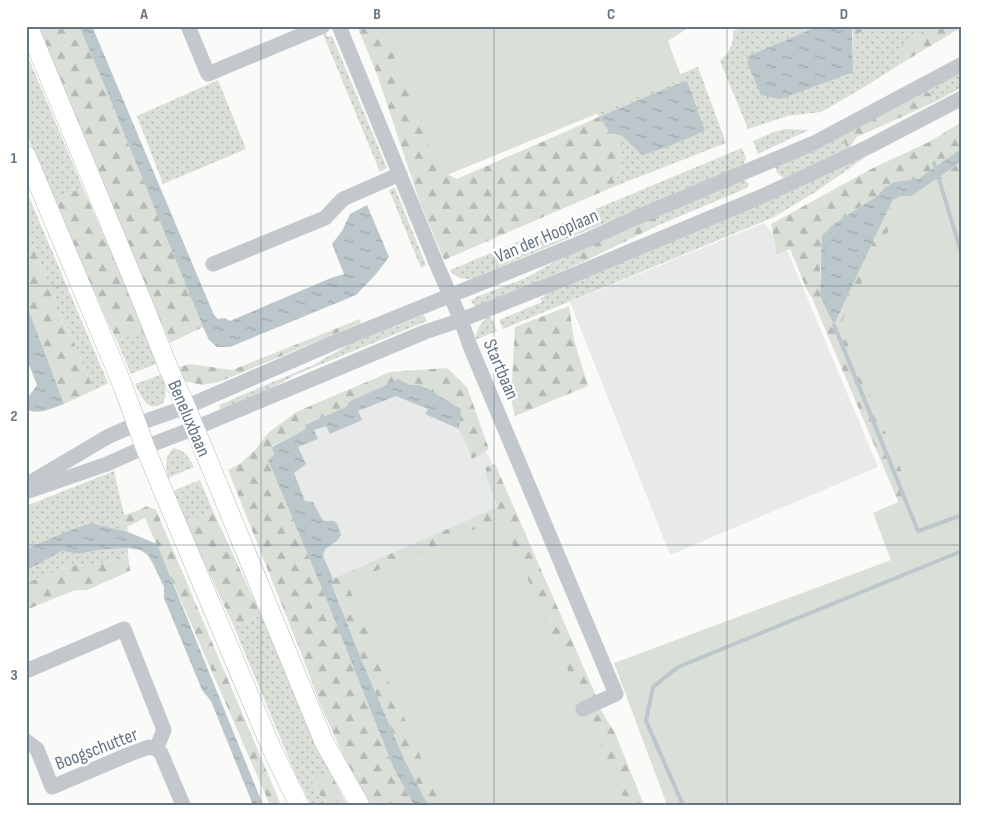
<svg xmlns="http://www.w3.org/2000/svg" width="988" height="831" viewBox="0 0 988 831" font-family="'Sofia Sans Condensed',sans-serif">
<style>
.built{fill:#e8e9e9}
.grass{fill:url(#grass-dots)}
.forest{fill:url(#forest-firs)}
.pitch{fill:#dadfd7}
.water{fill:url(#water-ripples)}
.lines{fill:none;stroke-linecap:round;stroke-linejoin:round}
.stream{stroke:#bbc7cb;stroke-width:4}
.major-casing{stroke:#b5babe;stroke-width:20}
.minor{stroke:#c3c8cc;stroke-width:15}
.major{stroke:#fff;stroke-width:19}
.grid{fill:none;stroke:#657683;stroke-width:1;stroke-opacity:0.55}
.labels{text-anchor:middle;stroke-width:5;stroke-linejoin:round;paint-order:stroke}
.street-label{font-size:19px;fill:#657683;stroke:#fff}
.neatline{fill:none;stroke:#657683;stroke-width:2}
.grid-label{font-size:16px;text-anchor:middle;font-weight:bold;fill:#657683}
</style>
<defs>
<pattern id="grass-dots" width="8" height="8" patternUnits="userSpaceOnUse" patternTransform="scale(1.25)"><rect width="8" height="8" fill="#dadfd7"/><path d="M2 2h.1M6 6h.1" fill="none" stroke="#b4b9b4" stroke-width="1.8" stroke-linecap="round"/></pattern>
<pattern id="forest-firs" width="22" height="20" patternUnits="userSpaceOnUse" patternTransform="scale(1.25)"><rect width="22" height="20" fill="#dadfd7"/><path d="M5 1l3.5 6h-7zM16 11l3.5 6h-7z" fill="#b4b9b4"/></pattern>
<pattern id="water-ripples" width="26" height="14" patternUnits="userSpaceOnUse" patternTransform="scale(1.25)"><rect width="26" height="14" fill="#bbc7cb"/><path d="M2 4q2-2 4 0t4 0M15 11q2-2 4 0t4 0" fill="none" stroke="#9ca6aa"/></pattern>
</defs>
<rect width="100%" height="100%" fill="#fafaf8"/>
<path class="built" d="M 764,223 L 789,254 L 878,467 L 670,555 L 570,302 Z
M 448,374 L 518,516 L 311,600 L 281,460 L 321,418 Z"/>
<path class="grass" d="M 745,26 L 819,26 L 750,55 L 853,72 L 853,36 L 874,26 L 931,26 C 926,36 918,37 908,40 L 902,53 L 902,63 L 861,89 L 821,112 L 788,116 L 748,129 L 720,61 C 729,53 734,44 733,31 Z
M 326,33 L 327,37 L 332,36 L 387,168 L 380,172 L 323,34 Z
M 26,52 L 83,188 L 54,199 L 26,133 Z
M 698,67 L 726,143 L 613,187 L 622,165 L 622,136 L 642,155 L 665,148 L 705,131 L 662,90 L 599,117 L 594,109 Z
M 962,69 L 962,87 L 935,102 L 931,94 L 923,90 Z
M 218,80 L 246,149 L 163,184 L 137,116 Z
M 785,129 L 809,130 L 758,154 L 753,141 L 774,132 Z
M 840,136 L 848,149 L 784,178 C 777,175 776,171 775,164 Z
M 742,148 L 746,158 L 743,165 L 471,279 C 461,279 456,278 450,270 Z
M 867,156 L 817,191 L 774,217 L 503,329 L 499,320 L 542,302 L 540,298 L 545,296 L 544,292 Z
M 743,180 L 746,181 L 749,184 L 747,188 L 659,225 L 655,217 Z
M 26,186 L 29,197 L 108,383 L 94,390 L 26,230 Z
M 395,188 L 426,265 L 421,268 L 389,190 Z
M 575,250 L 581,263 L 476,307 L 473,304 L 471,301 L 476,297 L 526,278 Z
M 424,315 L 427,321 L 295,375 L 263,393 L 221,412 L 219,405 L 313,365 L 350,344 Z
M 490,315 L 497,331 L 475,340 C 476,329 482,322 490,315 Z
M 145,329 L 158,363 L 131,374 L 117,341 Z
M 163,374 C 165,383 170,404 157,406 C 155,407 151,406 149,405 C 142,400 139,391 135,384 Z
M 174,448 C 186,451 188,457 194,467 L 168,478 C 166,466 164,457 174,448 Z
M 114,471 L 128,532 L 91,523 L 70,530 L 26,549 L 26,506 Z
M 200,480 L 213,511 L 186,523 L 172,491 Z
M 128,548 L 128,555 L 102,563 L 85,566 L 73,565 L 26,583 L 26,571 L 62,551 L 79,554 L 98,550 Z
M 261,615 L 316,743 L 329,770 L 311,781 L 326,805 L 311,805 L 295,773 L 234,627 Z"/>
<path class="forest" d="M 36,26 L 79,26 L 103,82 L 203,327 L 170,343 Z
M 357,26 L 388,26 L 449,175 L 457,179 L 599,117 L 610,133 L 622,136 L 622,165 L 613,187 L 444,260 L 419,200 L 377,74 Z
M 852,26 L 874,26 L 853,36 Z
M 931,26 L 962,26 L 962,27 L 902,63 C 902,57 901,48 905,43 C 911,34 924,40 931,26 Z
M 923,90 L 931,94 L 935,102 L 857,137 L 848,149 L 840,136 Z
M 962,122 L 962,148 L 918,179 L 894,182 L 884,188 L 877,196 L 834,224 L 820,269 L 820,296 L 834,325 L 892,201 L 901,196 L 912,196 L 962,161 L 962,173 L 928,515 L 900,506 L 812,298 L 806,288 L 790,249 L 777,254 L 771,224 L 873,168 L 927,143 Z
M 83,188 L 145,329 L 117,341 L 108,323 L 54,199 Z
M 655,217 L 659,225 L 581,263 L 575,250 Z
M 26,230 L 94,390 L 64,404 L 26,303 Z
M 569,306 L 574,340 L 588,386 L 515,416 L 510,395 L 512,382 L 515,327 Z
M 360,319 L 361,323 L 219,382 L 202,385 L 185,381 L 176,368 L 190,364 L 232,370 Z
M 447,368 L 467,387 L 489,449 L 472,459 L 468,447 L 459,429 L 461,409 L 438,395 L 420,385 L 411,385 L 400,381 L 349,402 L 346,407 L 305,425 L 307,429 L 272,446 L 274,455 L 268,460 L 319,581 L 394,769 L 414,805 L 371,805 L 345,759 L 320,704 L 303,658 L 228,470 L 241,463 L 256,449 L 268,433 L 296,412 L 390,372 Z
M 495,464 L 596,696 L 443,805 L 428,805 L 405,761 L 362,661 L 332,584 L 333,579 L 498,507 L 486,475 L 486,467 Z
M 147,506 L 156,510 L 281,805 L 270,805 L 145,518 L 124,528 L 115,524 L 120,517 L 139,510 Z
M 213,511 L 261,615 L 234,627 L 186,523 Z
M 128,555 L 130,571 L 87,590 L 75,590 L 26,610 L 26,583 L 73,565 L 85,566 L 102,563 Z
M 599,707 L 615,733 L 644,805 L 613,805 L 576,718 Z
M 329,770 L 347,805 L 326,805 L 311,781 Z"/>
<path class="pitch" d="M 382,26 L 691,26 L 668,41 L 682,79 L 442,177 Z
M 962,169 L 962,805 L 667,805 L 614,663 L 891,560 L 873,513 L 912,496 L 840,325 L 901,206 L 935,182 Z
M 501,518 L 627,805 L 441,805 L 347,583 Z"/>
<path class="water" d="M 79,26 L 92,26 L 214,315 L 218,319 L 225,318 L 230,321 L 331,278 L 344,274 L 332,244 L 342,231 L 350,214 L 367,205 L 389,257 L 377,273 L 356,295 L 230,347 L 217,347 L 209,340 L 203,327 L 103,82 Z
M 819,26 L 852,26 L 853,72 L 781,99 L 761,95 L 747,62 L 750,55 Z
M 687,81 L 705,131 L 665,148 L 642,155 L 622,136 L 610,133 L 599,117 L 662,90 Z
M 962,148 L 962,161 L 912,196 L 901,196 L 892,201 L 834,325 L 820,296 L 822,236 L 834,224 L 877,196 L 884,188 L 894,182 L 918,179 Z
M 26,303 L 64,404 C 52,408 38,416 26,409 L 26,400 L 37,385 L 26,357 Z
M 399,379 L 401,381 L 411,385 L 420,385 L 438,395 L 461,409 L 459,429 L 425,414 L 428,409 L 396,396 L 358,411 L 362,420 L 330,434 L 326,426 L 314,430 L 318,439 L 298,447 L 306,464 L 294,473 L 305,501 L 313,502 L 322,519 L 325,521 L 334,521 L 338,525 L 341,535 L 337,541 L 325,549 L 323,556 L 333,579 L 332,585 L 362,661 L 405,761 L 428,805 L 414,805 L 394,769 L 319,581 L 268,460 L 274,455 L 272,447 L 306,429 L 305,425 L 346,407 L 349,402 Z
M 91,523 L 128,532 L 157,544 L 263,805 L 253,805 L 211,701 L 202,690 L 164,598 L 164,587 L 152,562 L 148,555 L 140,550 L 128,548 L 98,550 L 79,554 L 62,551 L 26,571 L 26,549 L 70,530 Z"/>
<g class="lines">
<path class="stream" d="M 934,163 L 962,255
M 834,325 L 918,531 L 962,515
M 683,805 L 646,721 L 653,687 L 678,667 L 962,551"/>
<defs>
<path id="major" d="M 28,26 L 142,301 L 168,367 L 186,407 L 324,742 L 360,805
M 26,155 L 123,386 L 145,447 L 161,486 L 271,747 L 299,805"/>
</defs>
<use href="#major" class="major-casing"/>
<path class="minor" d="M 188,26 L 208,74 L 323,26
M 339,26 L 436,263 L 461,320 L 470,346 L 616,694 L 583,709
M 213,264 L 325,218 L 343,199 L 400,174
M 26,485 L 109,436 L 137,424 L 186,407 L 333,343 L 580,243 L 635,218 L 814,143 L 962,64
M 29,491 L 107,464 L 145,447 L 195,428 L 425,332 L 461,320 L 576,274 L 767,194 L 868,147 L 962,98
M 26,671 L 124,629 L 164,730 L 156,749 L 161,753 L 183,805
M 26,741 L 37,749 L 52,787 L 130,754 L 149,747 L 156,749"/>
<use href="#major" class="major"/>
</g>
<path class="grid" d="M 261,26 L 261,805M 494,26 L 494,805M 727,26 L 727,805M 26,286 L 962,286M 26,545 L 962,545"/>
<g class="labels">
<g class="street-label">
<text transform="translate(546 235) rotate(-23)" y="7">Van der Hooplaan</text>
<text transform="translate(502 369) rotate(67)" y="7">Startbaan</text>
<text transform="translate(190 418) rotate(67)" y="7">Beneluxbaan</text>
<text transform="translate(96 748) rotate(-21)" y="7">Boogschutter</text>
</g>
</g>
<rect width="988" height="831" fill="none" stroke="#ffffff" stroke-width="55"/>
<rect x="28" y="28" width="932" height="776" class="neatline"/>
<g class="grid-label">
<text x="144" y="19">A</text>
<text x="377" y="19">B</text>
<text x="611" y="19">C</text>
<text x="844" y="19">D</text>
<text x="14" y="163">1</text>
<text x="14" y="421">2</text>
<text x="14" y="680">3</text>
</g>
</svg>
